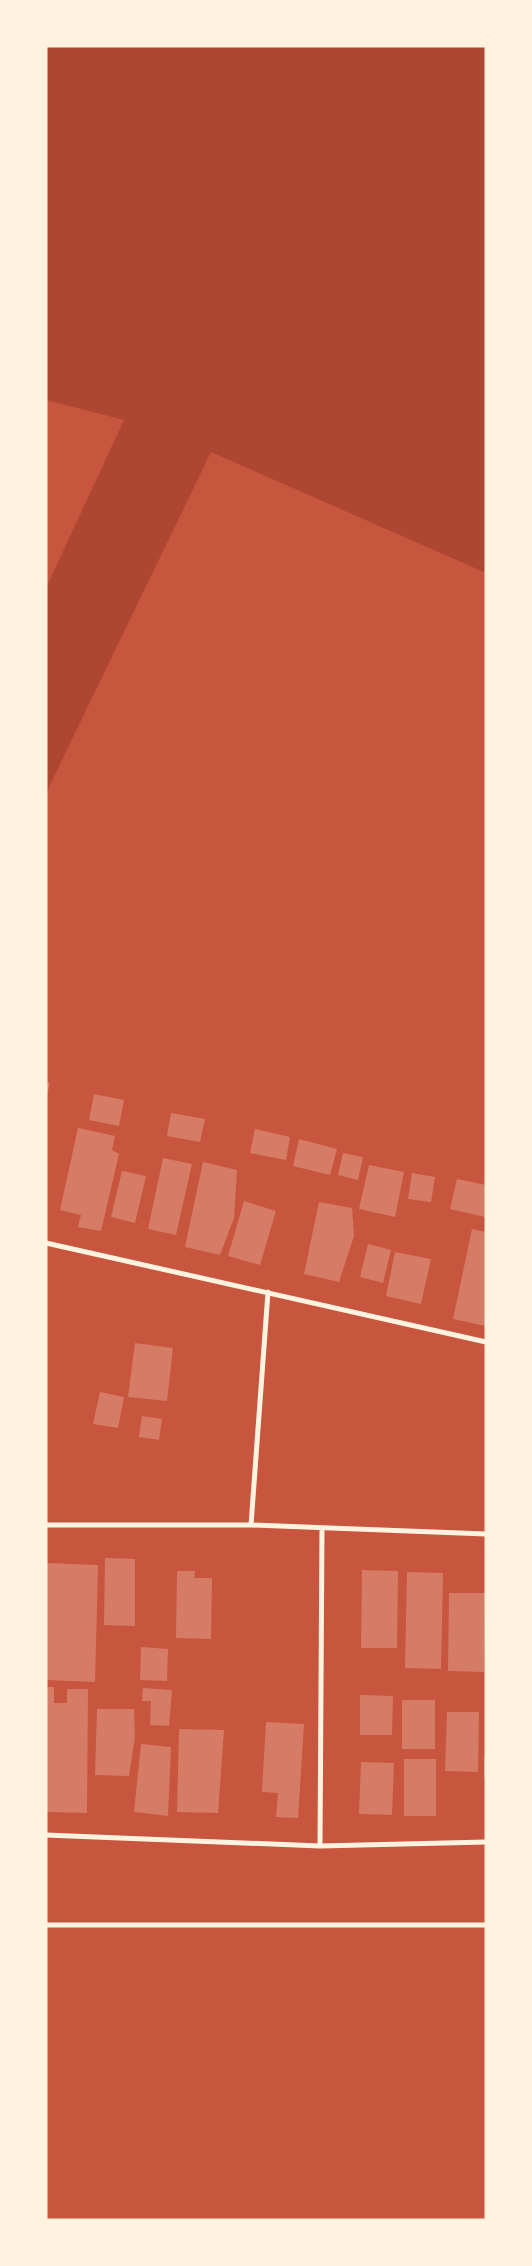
<svg xmlns="http://www.w3.org/2000/svg" width="532" height="2266" viewBox="0 0 532 2266" font-family="'Alegreya Sans',sans-serif">
<style>
.green{fill:#ae4732}
.building{fill:#d67c66}
.lines{fill:none;stroke-linecap:round;stroke-linejoin:round}
.minor{stroke:#fff3e0;stroke-width:5}
</style>
<rect width="100%" height="100%" fill="#c8553d"/>
<path class="green" d="M 46,46 L 486,46 L 486,573 L 211,452 L 46,793 L 46,588 L 124,420 L 46,400 Z"/>
<path class="building" d="M 46,1082 L 50,1083 L 47,1095 L 46,1095 Z
M 94,1094 L 124,1100 L 119,1126 L 89,1120 Z
M 171,1113 L 205,1119 L 200,1142 L 167,1136 Z
M 78,1128 L 115,1136 L 112,1150 L 119,1154 L 101,1231 L 78,1227 L 81,1215 L 60,1210 Z
M 255,1129 L 290,1137 L 286,1160 L 250,1153 Z
M 299,1139 L 337,1149 L 330,1175 L 293,1166 Z
M 343,1153 L 363,1157 L 358,1180 L 338,1175 Z
M 163,1158 L 192,1164 L 176,1235 L 148,1229 Z
M 203,1162 L 237,1170 L 234,1218 L 220,1255 L 185,1247 Z
M 369,1165 L 404,1172 L 395,1217 L 359,1209 Z
M 122,1171 L 146,1176 L 135,1223 L 111,1217 Z
M 412,1173 L 435,1177 L 431,1202 L 408,1199 Z
M 457,1179 L 486,1185 L 485,1217 L 450,1209 Z
M 244,1201 L 276,1211 L 260,1265 L 228,1256 Z
M 319,1202 L 352,1208 L 354,1236 L 339,1282 L 304,1274 Z
M 472,1229 L 486,1232 L 486,1326 L 453,1319 Z
M 368,1244 L 391,1250 L 383,1283 L 360,1277 Z
M 395,1252 L 431,1259 L 421,1304 L 386,1296 Z
M 135,1343 L 173,1348 L 167,1401 L 128,1397 Z
M 100,1392 L 124,1397 L 118,1428 L 93,1424 Z
M 142,1416 L 162,1419 L 159,1440 L 139,1437 Z
M 105,1558 L 135,1559 L 135,1626 L 104,1625 Z
M 46,1563 L 98,1565 L 95,1682 L 46,1680 Z
M 362,1570 L 398,1571 L 397,1648 L 361,1648 Z
M 177,1571 L 195,1571 L 194,1578 L 212,1578 L 211,1639 L 176,1638 Z
M 407,1572 L 443,1573 L 441,1669 L 405,1668 Z
M 449,1593 L 485,1593 L 484,1672 L 448,1671 Z
M 141,1647 L 168,1649 L 167,1681 L 140,1680 Z
M 46,1687 L 54,1687 L 54,1703 L 67,1703 L 67,1689 L 88,1689 L 87,1813 L 46,1812 Z
M 143,1688 L 172,1690 L 169,1726 L 150,1725 L 151,1701 L 142,1701 Z
M 360,1695 L 393,1696 L 392,1735 L 360,1735 Z
M 402,1700 L 435,1700 L 435,1749 L 402,1749 Z
M 97,1709 L 134,1709 L 135,1737 L 129,1776 L 95,1775 Z
M 447,1712 L 479,1712 L 478,1772 L 445,1771 Z
M 266,1722 L 304,1724 L 298,1818 L 276,1817 L 278,1793 L 262,1792 Z
M 179,1729 L 224,1730 L 218,1813 L 177,1812 Z
M 141,1744 L 171,1747 L 168,1816 L 134,1812 Z
M 484,1757 L 486,1757 L 486,1778 L 484,1778 Z
M 404,1759 L 436,1759 L 436,1816 L 404,1816 Z
M 361,1762 L 394,1763 L 392,1815 L 359,1814 Z"/>
<g class="lines">
<path class="minor" d="M 46,1243 L 486,1342
M 46,1525 L 251,1525 L 486,1534
M 251,1525 L 268,1292
M 46,1835 L 320,1846 L 486,1842
M 320,1846 L 322,1528
M 46,1925 L 486,1925"/>
</g>
<rect width="532" height="2266" fill="none" stroke="#fff3e0" stroke-width="95"/>
</svg>
